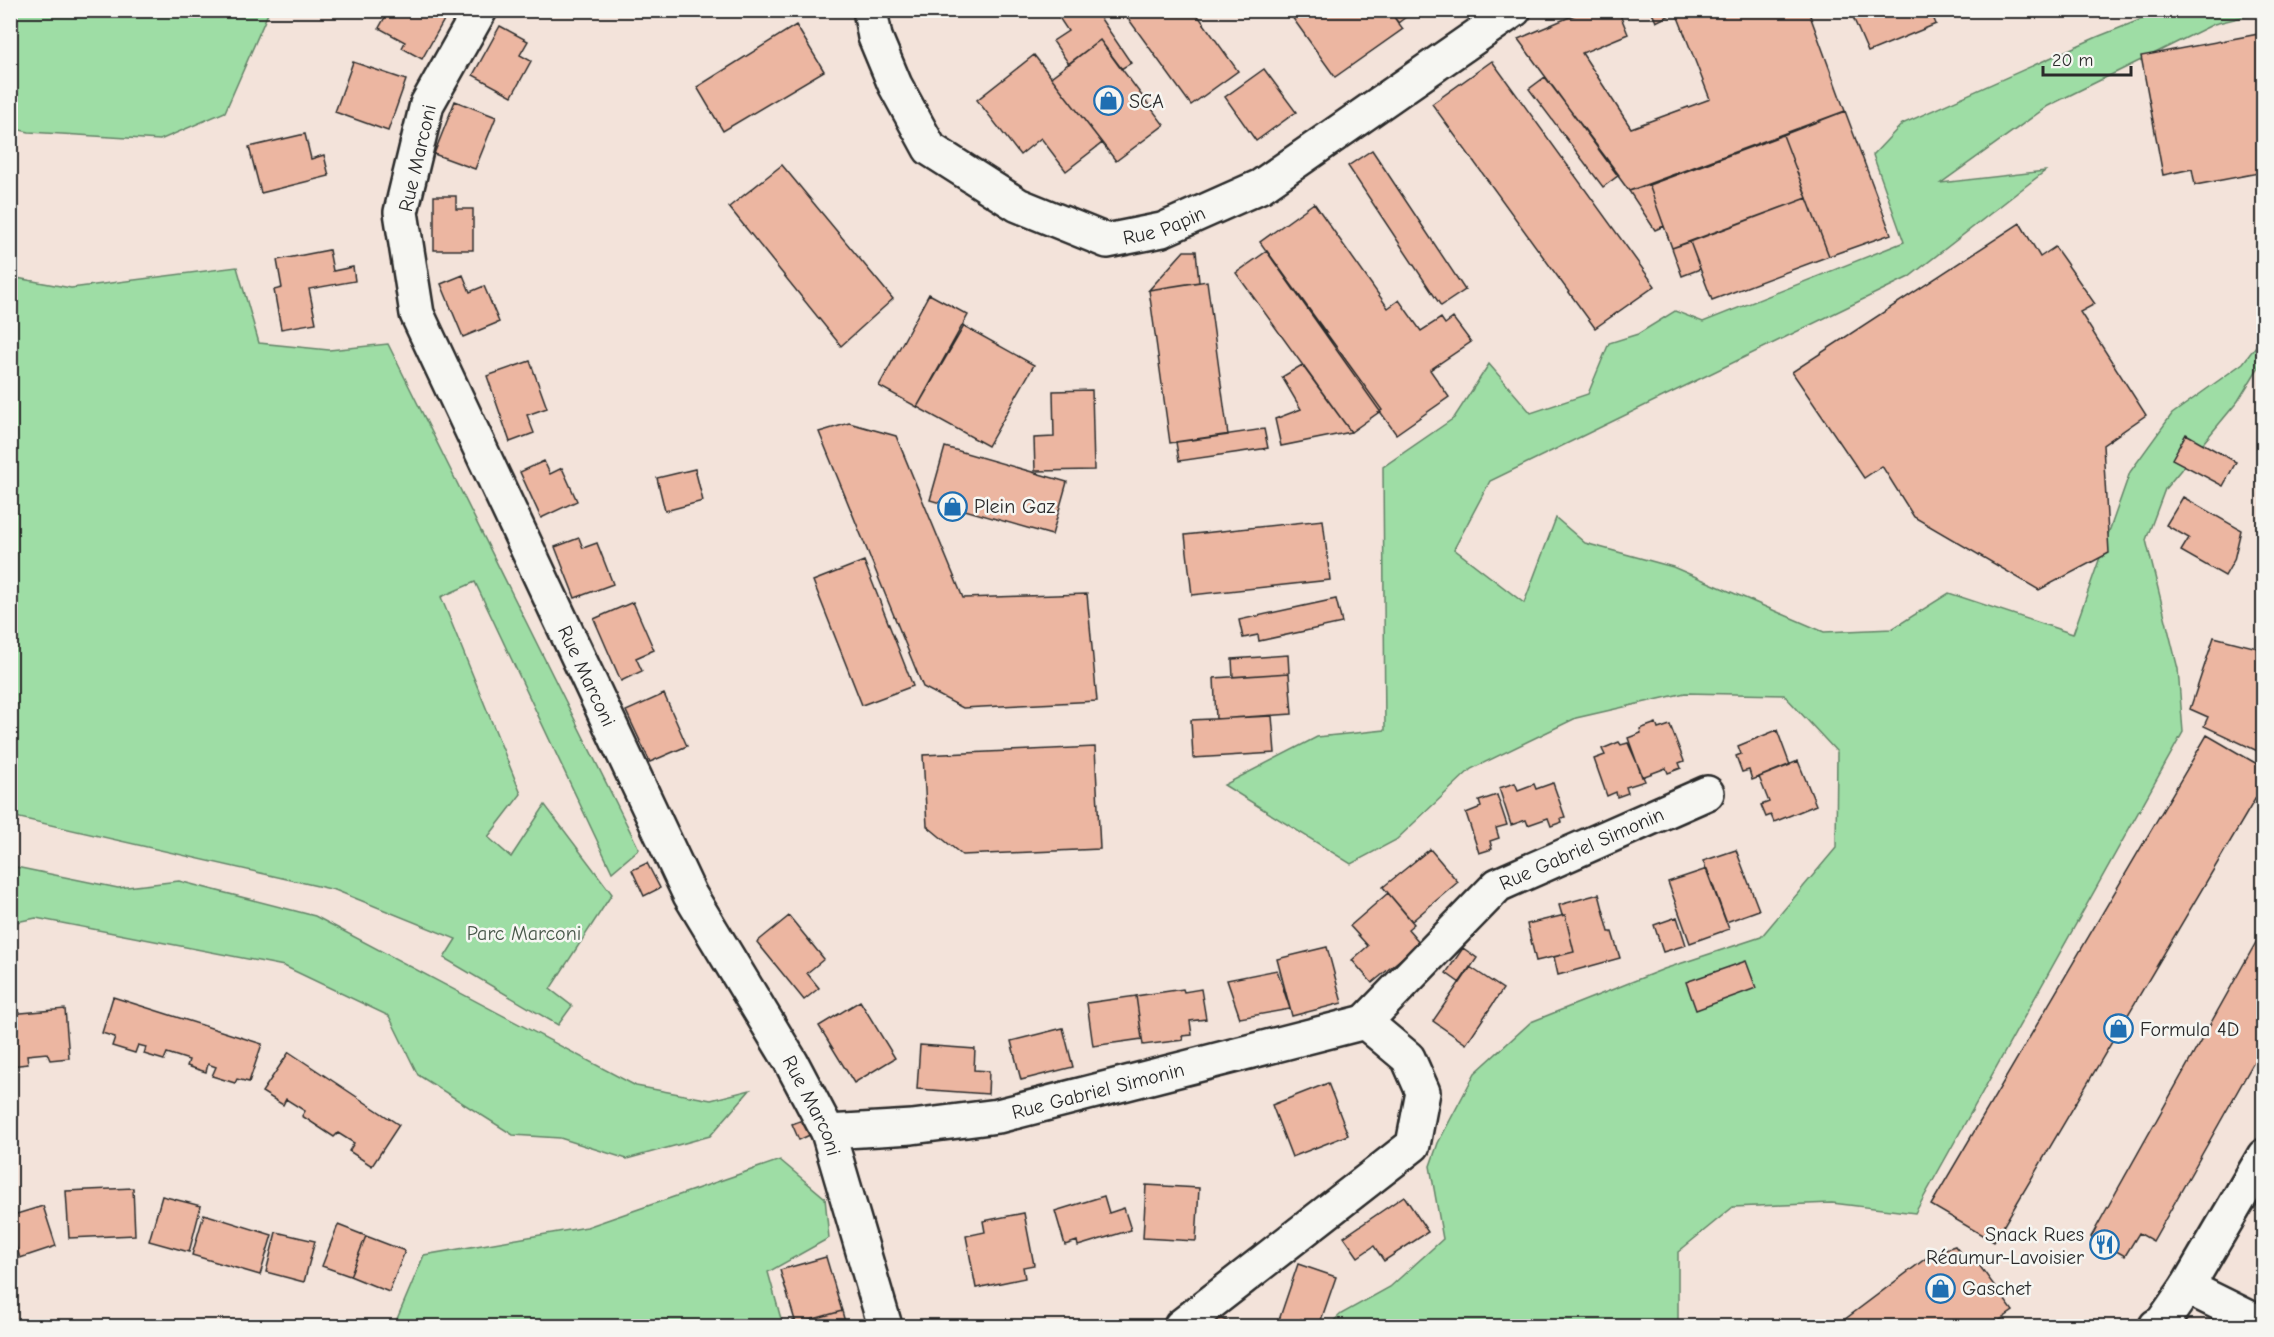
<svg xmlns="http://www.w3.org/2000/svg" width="2274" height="1337" viewBox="0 0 2274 1337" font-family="'Comic Neue',sans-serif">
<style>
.green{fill:#9edda5;stroke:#648468;stroke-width:1.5}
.building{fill:#ecb6a1;stroke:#2b2b2b;stroke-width:1.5}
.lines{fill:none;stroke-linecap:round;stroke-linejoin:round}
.minor-casing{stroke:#2b2b2b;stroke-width:38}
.minor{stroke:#f6f6f2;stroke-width:33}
.labels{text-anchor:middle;stroke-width:5;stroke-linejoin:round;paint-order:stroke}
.poi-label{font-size:20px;fill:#2b2b2b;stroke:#f6f6f2;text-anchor:start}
.street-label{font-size:20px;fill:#2b2b2b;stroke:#f6f6f2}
.park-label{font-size:20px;fill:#48584a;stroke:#f6f6f2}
</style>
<rect width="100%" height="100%" fill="#f3e3da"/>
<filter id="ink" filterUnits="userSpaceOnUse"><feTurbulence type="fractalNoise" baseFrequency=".0167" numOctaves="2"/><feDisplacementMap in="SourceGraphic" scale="12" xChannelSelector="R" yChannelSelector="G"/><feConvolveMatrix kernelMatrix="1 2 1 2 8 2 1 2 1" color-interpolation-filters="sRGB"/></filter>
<g filter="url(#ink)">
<path class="green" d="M 10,11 L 11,10 L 269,11 L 225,112 L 160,140 L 29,132 L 11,128 Z
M 2162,11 L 2263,11 L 2263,12 L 2214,24 L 2048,106 L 1941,183 L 2045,171 L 1909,277 L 1490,481 L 1454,549 L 1524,603 L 1556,518 L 1585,543 L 1673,567 L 1824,632 L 1892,629 L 1949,593 L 2073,634 L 2130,472 L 2172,414 L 2243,363 L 2263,337 L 2263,360 L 2238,401 L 2165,489 L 2146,540 L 2178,669 L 2183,732 L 1915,1213 L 1832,1203 L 1733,1207 L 1678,1252 L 1678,1326 L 1328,1326 L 1341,1314 L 1390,1287 L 1443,1239 L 1430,1166 L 1438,1143 L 1475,1073 L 1531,1022 L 1664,969 L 1761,937 L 1836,848 L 1837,752 L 1784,695 L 1685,693 L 1576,718 L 1471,769 L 1396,840 L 1351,864 L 1224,785 L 1317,737 L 1385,730 L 1383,467 L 1454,418 L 1489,364 L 1531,413 L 1588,394 L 1609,343 L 1638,334 L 1675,311 L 1703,322 L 1904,242 L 1873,155 L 1902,124 L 2097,37 Z
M 237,267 L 259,343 L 329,350 L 388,344 L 639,849 L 612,872 L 475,582 L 441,597 L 521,794 L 488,837 L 511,857 L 545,805 L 612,894 L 550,989 L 572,1006 L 558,1025 L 444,958 L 456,939 L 335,890 L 11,816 L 11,277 L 71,288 Z
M 11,866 L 118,888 L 179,881 L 315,916 L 636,1086 L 711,1100 L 750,1090 L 710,1136 L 627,1159 L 560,1138 L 513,1135 L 418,1075 L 389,1016 L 284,966 L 36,918 L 11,923 Z
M 780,1160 L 825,1198 L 829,1238 L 768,1272 L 783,1326 L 394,1326 L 424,1255 L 587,1227 Z"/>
<path class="building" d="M 389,10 L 447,10 L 449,11 L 422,59 L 402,48 L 405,42 L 379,28 Z
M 1066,10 L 1095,10 L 1131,63 L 1121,69 L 1100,40 L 1069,64 L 1053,41 L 1068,31 L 1058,16 Z
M 1122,10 L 1194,10 L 1238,71 L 1191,105 Z
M 1287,10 L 1389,10 L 1403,29 L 1335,77 Z
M 1389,10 L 1415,10 L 1398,23 Z
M 1586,10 L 1618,10 L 1628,34 L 1582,53 L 1631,128 L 1710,99 L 1676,12 L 1656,22 L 1651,10 L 1808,10 L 1845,111 L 1629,191 L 1518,39 Z
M 1850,10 L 1930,10 L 1936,24 L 1868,52 Z
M 796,25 L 824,71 L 723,131 L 697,87 Z
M 500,26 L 528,41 L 520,55 L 531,61 L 512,96 L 473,75 Z
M 2264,33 L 2264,172 L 2195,185 L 2192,169 L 2163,175 L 2141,56 Z
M 1100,40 L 1164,125 L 1116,161 L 1051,77 Z
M 1034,55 L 1102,143 L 1066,171 L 1041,138 L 1020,155 L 977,100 Z
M 1492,61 L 1655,286 L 1595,328 L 1432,104 Z
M 353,62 L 406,80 L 388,131 L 335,112 Z
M 1264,69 L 1296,112 L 1256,141 L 1225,97 Z
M 1545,77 L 1619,175 L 1603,187 L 1529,89 Z
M 455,101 L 496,117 L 475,169 L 434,154 Z
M 1845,111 L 1891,234 L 1829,256 L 1783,135 Z
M 305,134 L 311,159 L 324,155 L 329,176 L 261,193 L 249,147 Z
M 1783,135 L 1807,198 L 1672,248 L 1649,185 Z
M 1372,150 L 1465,290 L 1441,306 L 1348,166 Z
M 782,165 L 893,299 L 841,346 L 729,207 Z
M 1649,185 L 1664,226 L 1655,230 L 1629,191 Z
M 434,196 L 456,196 L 456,209 L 473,209 L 473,250 L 434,250 Z
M 1807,198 L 1829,256 L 1712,300 L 1690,242 Z
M 1314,203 L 1388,308 L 1399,300 L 1421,331 L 1441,318 L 1445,324 L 1453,318 L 1471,342 L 1430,370 L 1449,397 L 1396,434 L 1260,242 Z
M 2020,223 L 2040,257 L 2055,247 L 2095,304 L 2080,312 L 2146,415 L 2103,445 L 2109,553 L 2039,590 L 1914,517 L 1882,466 L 1864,478 L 1792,372 Z
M 1690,242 L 1700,269 L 1682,276 L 1672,248 Z
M 329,250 L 333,271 L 353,267 L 355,281 L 309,289 L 316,323 L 281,329 L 274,290 L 282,288 L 277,260 Z
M 1184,251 L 1196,251 L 1199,282 L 1149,290 Z
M 1267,251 L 1382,410 L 1351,432 L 1236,273 Z
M 463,275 L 470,292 L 484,286 L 499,322 L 463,337 L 441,284 Z
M 1207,281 L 1228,435 L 1170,443 L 1149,290 Z
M 929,294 L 968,315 L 917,407 L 879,386 Z
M 964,326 L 1034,365 L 988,446 L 917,407 Z
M 530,361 L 547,408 L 527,415 L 534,433 L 510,442 L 487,376 Z
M 1302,365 L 1351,432 L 1281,446 L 1275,419 L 1301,409 L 1282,377 Z
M 1092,390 L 1094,470 L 1035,471 L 1034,438 L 1054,437 L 1053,391 Z
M 849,423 L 896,436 L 963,598 L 1087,594 L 1097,701 L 963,708 L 923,687 L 819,432 Z
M 1264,429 L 1268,448 L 1179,461 L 1176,442 Z
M 2186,434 L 2236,462 L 2223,486 L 2172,459 Z
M 945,447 L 1067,482 L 1052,535 L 930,500 Z
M 544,461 L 550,474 L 562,468 L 577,501 L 541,518 L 520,472 Z
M 695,469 L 703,501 L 665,511 L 657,478 Z
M 2183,497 L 2241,530 L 2234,560 L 2225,576 L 2181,551 L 2189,538 L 2166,525 Z
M 1323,520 L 1330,580 L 1192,595 L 1185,535 Z
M 579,538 L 583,548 L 597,543 L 613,584 L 575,598 L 555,547 Z
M 864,561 L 913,686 L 862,705 L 813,581 Z
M 1336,599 L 1342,623 L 1259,641 L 1258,635 L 1243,638 L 1239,620 Z
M 633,602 L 654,650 L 636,658 L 642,671 L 621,681 L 594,619 Z
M 2214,637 L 2261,649 L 2264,645 L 2264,754 L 2204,726 L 2208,717 L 2190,709 Z
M 1288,655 L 1289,673 L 1233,677 L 1232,659 Z
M 1289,673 L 1292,714 L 1216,719 L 1214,678 Z
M 664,694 L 687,746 L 650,762 L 626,711 Z
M 1272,716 L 1275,753 L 1193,758 L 1191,720 Z
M 1656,723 L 1658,729 L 1670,725 L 1684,761 L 1679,763 L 1681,768 L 1668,773 L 1666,768 L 1642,777 L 1628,738 L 1641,733 L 1640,729 Z
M 1777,730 L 1790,765 L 1752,780 L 1749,770 L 1742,772 L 1736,756 L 1741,754 L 1738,746 Z
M 2207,735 L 2264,768 L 2264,784 L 1994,1242 L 1931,1205 Z
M 1619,742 L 1621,745 L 1628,743 L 1645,781 L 1626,787 L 1628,793 L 1617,797 L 1616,792 L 1607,796 L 1594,759 L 1605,755 L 1602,749 Z
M 1095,747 L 1100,849 L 962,855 L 927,826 L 923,755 Z
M 1798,761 L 1816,805 L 1774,822 L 1771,815 L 1766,817 L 1761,805 L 1769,802 L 1759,777 Z
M 1515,783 L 1518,790 L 1534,784 L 1536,789 L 1553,783 L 1565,817 L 1561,818 L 1562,822 L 1551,826 L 1548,818 L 1528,825 L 1526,820 L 1511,825 L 1499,788 Z
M 1497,795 L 1507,825 L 1496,828 L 1499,838 L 1490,841 L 1492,849 L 1479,853 L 1466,813 L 1481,807 L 1479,801 Z
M 1430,849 L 1458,882 L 1412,921 L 1383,887 Z
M 1736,850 L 1759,910 L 1726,922 L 1703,861 Z
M 647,863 L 660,888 L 644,896 L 632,870 Z
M 1707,869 L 1729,929 L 1690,943 L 1668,882 Z
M 1388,893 L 1414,924 L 1408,929 L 1420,943 L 1372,983 L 1352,960 L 1368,946 L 1350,926 Z
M 1599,894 L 1609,932 L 1612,932 L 1620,958 L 1558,975 L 1554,957 L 1574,952 L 1565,915 L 1562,915 L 1559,905 Z
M 1565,915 L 1574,952 L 1536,961 L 1527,924 Z
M 789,916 L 824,959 L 807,973 L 819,988 L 804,1000 L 757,942 Z
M 1677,917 L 1686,945 L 1663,952 L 1654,925 Z
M 2264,928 L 2264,1044 L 2153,1241 L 2139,1233 L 2125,1256 L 2091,1237 Z
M 1327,947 L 1342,1003 L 1292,1016 L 1277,959 Z
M 1463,948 L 1477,958 L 1460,983 L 1446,973 Z
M 1746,961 L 1756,988 L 1696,1010 L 1686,982 Z
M 1470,967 L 1503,989 L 1466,1044 L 1433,1021 Z
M 1277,970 L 1290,1009 L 1240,1018 L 1227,980 Z
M 1183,989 L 1184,992 L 1201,989 L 1206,1019 L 1190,1021 L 1192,1035 L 1182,1036 L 1183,1040 L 1143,1045 L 1136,996 Z
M 1136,996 L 1142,1039 L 1093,1046 L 1087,1003 Z
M 113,997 L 262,1044 L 249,1082 L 237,1079 L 235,1083 L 212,1076 L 216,1067 L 208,1064 L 206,1072 L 187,1066 L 189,1060 L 167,1053 L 164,1060 L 144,1054 L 146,1047 L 138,1045 L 135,1053 L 112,1046 L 115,1037 L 102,1033 Z
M 860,1001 L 895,1058 L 854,1083 L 819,1026 Z
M 65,1009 L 69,1058 L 50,1060 L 47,1053 L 27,1055 L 28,1064 L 10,1066 L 10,1014 Z
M 1063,1028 L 1073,1067 L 1021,1080 L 1011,1041 Z
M 920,1045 L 975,1049 L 974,1070 L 989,1071 L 988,1094 L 917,1089 Z
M 289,1052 L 399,1125 L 372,1166 L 349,1151 L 354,1143 L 338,1133 L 334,1137 L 302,1116 L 305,1111 L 286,1099 L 283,1105 L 262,1092 Z
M 1328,1083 L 1348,1135 L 1292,1157 L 1272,1105 Z
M 808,1118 L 814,1133 L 799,1140 L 792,1124 Z
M 1146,1185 L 1199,1188 L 1196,1241 L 1143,1238 Z
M 133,1188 L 135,1235 L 69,1238 L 66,1191 Z
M 162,1196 L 201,1206 L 189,1252 L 149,1241 Z
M 1104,1196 L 1109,1213 L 1124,1208 L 1131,1230 L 1078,1246 L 1077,1241 L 1065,1245 L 1055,1211 Z
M 1404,1196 L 1428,1232 L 1384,1261 L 1374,1246 L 1358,1257 L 1344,1237 Z
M 43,1206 L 56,1246 L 20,1258 L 10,1228 L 10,1216 Z
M 1024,1213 L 1034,1265 L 1023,1267 L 1025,1278 L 976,1288 L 966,1236 L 985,1232 L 983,1221 Z
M 204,1214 L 272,1235 L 260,1275 L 192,1255 Z
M 338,1225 L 366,1236 L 350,1276 L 322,1266 Z
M 276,1232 L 315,1241 L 304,1282 L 266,1272 Z
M 366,1236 L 405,1251 L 389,1292 L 350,1276 Z
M 1955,1246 L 1970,1266 L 1976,1261 L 2013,1311 L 1991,1326 L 1836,1326 L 1933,1253 Z
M 826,1257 L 842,1311 L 796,1324 L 780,1270 Z
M 1298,1264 L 1336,1277 L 1319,1326 L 1301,1319 L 1299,1326 L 1277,1326 Z
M 842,1311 L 846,1326 L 792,1326 L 791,1322 L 795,1320 L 796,1324 Z
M 1217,1317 L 1239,1326 L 1213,1326 Z"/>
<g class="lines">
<defs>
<g id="minor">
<path id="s1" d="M 480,10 L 427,104 L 401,212 L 417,314 L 690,895 L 791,1062 L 828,1132 L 885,1326"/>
<path id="s2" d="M 870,10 L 875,37 L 895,85 L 930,149 L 1018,205 L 1107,241 L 1162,230 L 1261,186 L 1514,10"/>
<path id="s3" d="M 1365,1022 L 1498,885 L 1707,793"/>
<path id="s4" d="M 828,1132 L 912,1127 L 998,1116 L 1365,1022 L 1408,1058 L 1423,1092 L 1413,1145 L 1181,1326"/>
<path d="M 2187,1287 L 2264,1325"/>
<path d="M 2156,1326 L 2162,1323 L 2187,1287 L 2264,1156"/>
</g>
</defs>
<use href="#minor" class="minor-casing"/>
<use href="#minor" class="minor"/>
</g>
</g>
<defs>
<symbol id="shop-ring" viewBox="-11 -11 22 22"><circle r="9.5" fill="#f6f6f2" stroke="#1f6fb2" stroke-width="1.5"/><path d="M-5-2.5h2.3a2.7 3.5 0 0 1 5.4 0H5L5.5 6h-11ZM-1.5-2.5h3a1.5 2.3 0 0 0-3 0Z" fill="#1f6fb2"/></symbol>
<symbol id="restaurant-ring" viewBox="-11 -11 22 22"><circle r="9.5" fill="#f6f6f2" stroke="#1f6fb2" stroke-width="1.5"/><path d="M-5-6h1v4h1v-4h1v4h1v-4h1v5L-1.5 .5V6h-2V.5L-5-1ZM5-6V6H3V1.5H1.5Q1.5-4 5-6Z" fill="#1f6fb2"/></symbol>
</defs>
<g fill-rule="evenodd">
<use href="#shop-ring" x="1092" y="84" width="33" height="33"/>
<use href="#shop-ring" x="936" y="490" width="33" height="33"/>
<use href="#shop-ring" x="2102" y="1012" width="33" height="33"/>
<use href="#restaurant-ring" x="2088" y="1228" width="33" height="33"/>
<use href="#shop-ring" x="1924" y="1272" width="33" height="33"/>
</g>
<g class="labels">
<g class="poi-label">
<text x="1129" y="108">SCA</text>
<text x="974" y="513">Plein Gaz</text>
<text x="2140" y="1036">Formula 4D</text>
<text x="2084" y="1241" text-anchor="end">Snack Rues<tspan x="2084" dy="23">Réaumur-Lavoisier</tspan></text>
<text x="1962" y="1295">Gaschet</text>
</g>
<g class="street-label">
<text transform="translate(417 158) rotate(-77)" y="7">Rue Marconi</text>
<text dy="7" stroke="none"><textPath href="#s2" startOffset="412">Rue Papin</textPath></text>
<text dy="7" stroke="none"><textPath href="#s1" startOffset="722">Rue Marconi</textPath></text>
<text dy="7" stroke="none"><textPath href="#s3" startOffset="282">Rue Gabriel Simonin</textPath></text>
<text dy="7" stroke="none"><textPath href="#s4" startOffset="274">Rue Gabriel Simonin</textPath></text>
<text dy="7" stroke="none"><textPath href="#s1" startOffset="1208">Rue Marconi</textPath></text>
</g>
<g class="park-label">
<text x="524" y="940">Parc Marconi</text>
</g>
</g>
<rect width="2274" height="1337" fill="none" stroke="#f6f6f2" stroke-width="36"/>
<rect x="18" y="18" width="2238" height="1301" fill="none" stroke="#2b2b2b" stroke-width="2" filter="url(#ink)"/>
<path d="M2043 66v9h88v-9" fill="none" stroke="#2b2b2b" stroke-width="3"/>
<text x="2052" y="66" font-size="18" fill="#2b2b2b" stroke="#f6f6f2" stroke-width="4.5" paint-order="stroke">20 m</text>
</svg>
